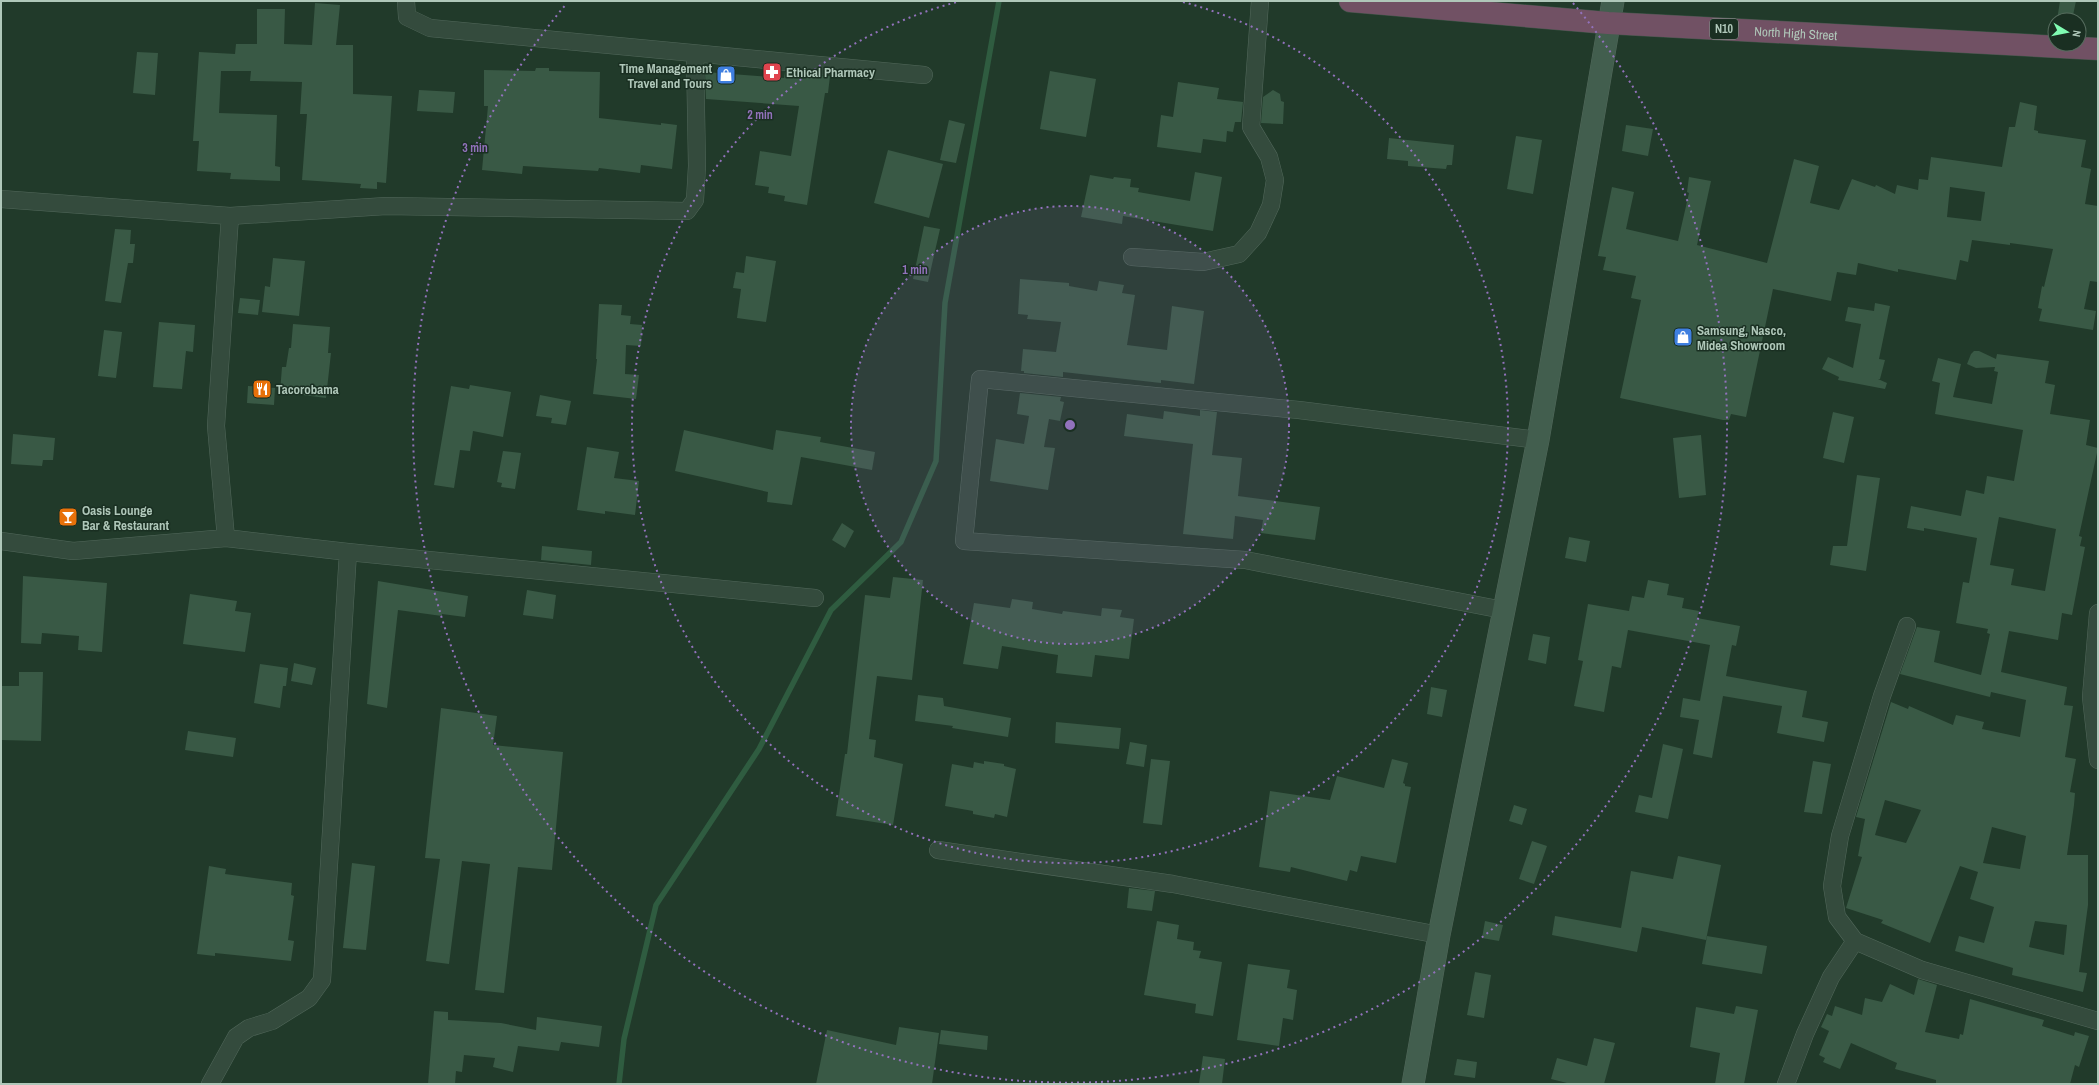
<svg xmlns="http://www.w3.org/2000/svg" width="2099" height="1085" viewBox="0 0 2099 1085" font-family="'Archivo Narrow',sans-serif">
<style>
.lines{fill:none;stroke-linecap:round;stroke-linejoin:round}
.stream{stroke:#2f5c40;stroke-width:5.5}
.building{fill:#395945;fill-rule:evenodd}
.street-casing{stroke:#52685b;stroke-width:18}
.secondary-casing{stroke:#52685b;stroke-width:23}
.highway-casing{stroke:#3f5548;stroke-width:23}
.street{stroke:#344b3d;stroke-width:17}
.secondary{stroke:#425e4e;stroke-width:22}
.highway{stroke:#715164;stroke-width:22}
.ring{fill:none;stroke:#9272bc;stroke-width:2;stroke-dasharray:2 4}
.labels{text-anchor:middle;stroke-width:3;stroke-linejoin:round;paint-order:stroke}
.shield{fill:#1a2f22;stroke:#82998c;stroke-width:1}
.shield-label{font-size:12px;font-weight:bold;fill:#afc7b9}
.street-label{font-size:13px;fill:#afc7b9;stroke:#1a2f22}
.poi-label{font-size:13px;font-weight:bold;fill:#afc7b9;stroke:#1a2f22;text-anchor:start}
.centre{fill:#9272bc;stroke:#1a2f22;stroke-width:2}
.ring-label{font-size:12px;text-anchor:middle;font-weight:bold;fill:#9272bc;stroke:#1a2f22;stroke-width:3;stroke-linejoin:round;paint-order:stroke}
</style>
<rect width="100%" height="100%" fill="#213a2a"/>
<g class="lines">
<path class="stream" d="M 619,1084 L 624,1039 L 656,905 L 759,749 L 831,610 L 901,542 L 936,461 L 945,303 L 999,1"/>
</g>
<path class="building" d="M 2060,1 L 2076,1 L 2072,20 L 2057,20 Z
M 315,3 L 340,5 L 336,45 L 353,45 L 353,94 L 392,96 L 386,183 L 377,182 L 377,189 L 360,188 L 361,184 L 302,180 L 307,114 L 300,114 L 302,82 L 250,81 L 251,71 L 221,71 L 219,113 L 277,115 L 275,166 L 280,167 L 280,181 L 230,179 L 231,173 L 197,171 L 199,141 L 193,141 L 199,52 L 235,54 L 236,44 L 257,44 L 257,9 L 285,9 L 284,44 L 312,45 Z
M 137,52 L 158,53 L 155,95 L 133,93 Z
M 536,68 L 549,68 L 549,71 L 600,72 L 599,118 L 661,125 L 661,123 L 677,125 L 672,169 L 641,165 L 640,173 L 599,168 L 598,171 L 523,166 L 522,174 L 482,170 L 488,106 L 484,106 L 484,70 L 535,71 Z
M 1050,71 L 1096,79 L 1086,137 L 1040,129 Z
M 705,72 L 784,78 L 785,72 L 830,76 L 828,93 L 825,93 L 807,205 L 784,201 L 785,196 L 768,193 L 769,187 L 755,185 L 760,151 L 791,156 L 799,106 L 706,99 Z
M 1178,82 L 1219,88 L 1217,99 L 1243,102 L 1241,122 L 1235,122 L 1233,132 L 1227,131 L 1226,142 L 1203,139 L 1201,153 L 1157,147 L 1161,115 L 1173,117 Z
M 419,90 L 455,92 L 453,113 L 417,111 Z
M 1273,90 L 1280,94 L 1281,101 L 1284,102 L 1283,124 L 1261,123 L 1263,97 Z
M 2020,102 L 2037,106 L 2034,130 L 2038,131 L 2038,133 L 2086,140 L 2081,167 L 2091,169 L 2085,204 L 2098,206 L 2098,282 L 2090,281 L 2084,309 L 2096,311 L 2093,330 L 2039,321 L 2042,309 L 2038,308 L 2042,286 L 2044,287 L 2053,249 L 2010,243 L 2010,245 L 1972,240 L 1968,262 L 1960,260 L 1956,280 L 1898,269 L 1898,272 L 1858,263 L 1856,275 L 1837,272 L 1831,301 L 1773,289 L 1746,417 L 1731,414 L 1729,420 L 1723,420 L 1620,398 L 1641,300 L 1631,298 L 1636,276 L 1603,270 L 1606,257 L 1598,256 L 1612,187 L 1634,192 L 1626,229 L 1678,241 L 1689,193 L 1687,192 L 1689,177 L 1711,181 L 1697,245 L 1767,263 L 1794,159 L 1819,166 L 1810,203 L 1839,210 L 1852,179 L 1875,187 L 1876,185 L 1895,194 L 1897,185 L 1918,190 L 1919,179 L 1928,180 L 1931,157 L 2002,167 L 2009,127 L 2015,127 ZM 1950,187 L 1985,192 L 1981,221 L 1947,217 Z
M 949,120 L 965,124 L 956,163 L 940,160 Z
M 1626,125 L 1653,129 L 1648,156 L 1622,151 Z
M 1516,136 L 1542,140 L 1533,194 L 1507,189 Z
M 1389,138 L 1454,145 L 1452,165 L 1447,165 L 1446,169 L 1408,166 L 1408,161 L 1387,159 Z
M 888,150 L 943,164 L 929,218 L 874,203 Z
M 1195,172 L 1222,177 L 1213,231 L 1123,216 L 1122,224 L 1081,217 L 1090,175 L 1113,179 L 1114,177 L 1131,179 L 1130,187 L 1139,188 L 1138,192 L 1190,201 Z
M 924,226 L 940,229 L 928,282 L 913,279 Z
M 115,229 L 131,230 L 130,244 L 135,244 L 133,263 L 128,263 L 121,303 L 105,301 Z
M 746,256 L 776,261 L 766,322 L 737,318 L 741,289 L 733,288 L 736,272 L 744,273 Z
M 273,258 L 305,261 L 299,316 L 262,312 L 265,286 L 270,287 Z
M 1020,279 L 1069,283 L 1069,286 L 1097,291 L 1099,281 L 1124,285 L 1122,293 L 1135,295 L 1127,345 L 1167,350 L 1172,306 L 1204,311 L 1194,384 L 1161,380 L 1161,383 L 1063,372 L 1063,377 L 1024,373 L 1024,371 L 1021,371 L 1023,349 L 1056,352 L 1061,322 L 1027,319 L 1028,315 L 1018,314 Z
M 240,298 L 260,300 L 258,315 L 238,313 Z
M 1875,303 L 1890,306 L 1879,359 L 1885,360 L 1880,379 L 1878,379 L 1887,383 L 1885,389 L 1838,380 L 1839,377 L 1822,369 L 1828,357 L 1853,368 L 1861,324 L 1845,321 L 1848,307 L 1874,311 Z
M 599,304 L 622,305 L 621,315 L 631,316 L 630,324 L 642,325 L 641,346 L 626,345 L 625,374 L 639,375 L 636,399 L 593,394 L 597,359 L 596,359 Z
M 159,322 L 195,325 L 193,352 L 186,351 L 182,389 L 153,387 Z
M 293,324 L 330,327 L 328,353 L 331,353 L 326,398 L 280,392 L 282,367 L 286,367 L 289,348 L 291,348 Z
M 104,330 L 122,332 L 116,378 L 98,376 Z
M 1974,351 L 1979,351 L 1996,359 L 1997,354 L 2049,361 L 2045,383 L 2055,385 L 2050,414 L 2090,420 L 2086,445 L 2098,448 L 2079,536 L 2082,537 L 2080,546 L 2085,547 L 2072,615 L 2062,613 L 2058,640 L 2009,631 L 2001,672 L 2067,687 L 2064,705 L 2073,706 L 2065,757 L 2076,759 L 2070,792 L 2075,793 L 2074,805 L 2067,855 L 2088,855 L 2088,905 L 2079,972 L 2087,973 L 2083,992 L 2012,975 L 2013,968 L 1955,951 L 1959,936 L 1984,943 L 1994,907 L 1970,899 L 1978,872 L 1960,866 L 1930,943 L 1881,923 L 1883,920 L 1846,908 L 1862,857 L 1858,856 L 1865,819 L 1856,817 L 1891,702 L 1908,709 L 1909,706 L 1953,725 L 1956,715 L 1984,722 L 1982,729 L 2020,737 L 2026,700 L 1991,692 L 1990,697 L 1900,674 L 1917,627 L 1940,631 L 1934,662 L 1981,675 L 1990,634 L 1987,633 L 1988,629 L 1956,623 L 1963,582 L 1969,583 L 1977,538 L 1924,528 L 1924,531 L 1907,528 L 1911,506 L 1961,516 L 1966,490 L 1984,494 L 1987,476 L 2014,481 L 2023,430 L 1935,414 L 1940,383 L 1932,381 L 1938,358 L 1961,364 L 1953,397 L 1992,404 L 1998,372 L 1994,371 L 1995,367 L 1976,368 L 1967,364 L 1971,354 ZM 1999,517 L 2056,529 L 2045,591 L 2011,585 L 2014,569 L 1990,565 ZM 1885,800 L 1921,810 L 1906,843 L 1875,835 ZM 1992,827 L 2026,836 L 2020,869 L 1983,863 ZM 2035,921 L 2067,925 L 2064,955 L 2029,947 Z
M 470,385 L 511,392 L 503,437 L 473,431 L 470,451 L 460,450 L 454,488 L 434,485 L 451,386 L 469,389 Z
M 248,386 L 275,388 L 274,405 L 247,403 Z
M 1020,393 L 1061,397 L 1060,401 L 1064,402 L 1060,421 L 1049,419 L 1044,447 L 1055,448 L 1048,490 L 990,481 L 996,439 L 1024,444 L 1029,416 L 1017,414 Z
M 540,395 L 571,401 L 566,425 L 551,423 L 552,418 L 536,416 Z
M 1200,410 L 1217,412 L 1212,455 L 1242,458 L 1238,496 L 1320,507 L 1315,540 L 1261,533 L 1263,520 L 1235,516 L 1233,539 L 1183,534 L 1193,444 L 1124,436 L 1127,414 L 1163,419 L 1164,411 L 1200,416 Z
M 1833,412 L 1854,417 L 1844,463 L 1823,458 Z
M 684,430 L 773,450 L 776,430 L 821,437 L 820,442 L 875,452 L 872,470 L 801,457 L 792,505 L 767,502 L 768,492 L 675,471 Z
M 13,434 L 55,438 L 53,460 L 43,460 L 42,466 L 11,464 Z
M 1701,435 L 1706,495 L 1679,498 L 1673,438 Z
M 587,447 L 619,452 L 614,478 L 639,481 L 635,515 L 605,511 L 605,514 L 577,510 Z
M 503,451 L 521,453 L 515,489 L 501,487 L 502,483 L 497,482 Z
M 1857,475 L 1880,478 L 1866,571 L 1830,565 L 1833,546 L 1847,546 Z
M 842,523 L 854,531 L 845,548 L 832,540 Z
M 1569,537 L 1590,541 L 1586,562 L 1565,558 Z
M 542,546 L 592,551 L 591,565 L 541,560 Z
M 23,576 L 107,583 L 102,652 L 78,650 L 79,636 L 42,633 L 41,644 L 21,643 Z
M 893,577 L 923,580 L 912,680 L 877,676 L 869,739 L 876,740 L 874,757 L 903,764 L 893,825 L 836,816 L 845,754 L 847,754 L 865,595 L 890,598 Z
M 1648,580 L 1669,584 L 1667,595 L 1684,598 L 1682,608 L 1699,611 L 1697,618 L 1740,626 L 1736,646 L 1732,645 L 1726,676 L 1807,691 L 1802,717 L 1828,722 L 1824,742 L 1777,733 L 1782,706 L 1723,696 L 1712,758 L 1693,754 L 1699,720 L 1680,717 L 1683,698 L 1700,701 L 1710,645 L 1628,630 L 1621,668 L 1612,666 L 1604,712 L 1574,706 L 1583,661 L 1578,660 L 1588,604 L 1629,611 L 1632,596 L 1644,598 Z
M 378,581 L 468,596 L 465,617 L 442,614 L 442,616 L 398,610 L 387,708 L 367,704 Z
M 527,590 L 556,595 L 553,619 L 523,615 Z
M 190,594 L 237,601 L 235,611 L 251,613 L 245,652 L 183,644 Z
M 1012,599 L 1033,602 L 1032,609 L 1062,614 L 1063,611 L 1101,616 L 1102,608 L 1122,610 L 1120,617 L 1134,619 L 1129,659 L 1095,655 L 1092,677 L 1056,673 L 1058,655 L 1002,646 L 998,669 L 963,664 L 974,603 L 1010,608 Z
M 1533,634 L 1550,637 L 1546,664 L 1528,660 Z
M 294,663 L 316,668 L 312,685 L 291,681 Z
M 260,664 L 288,668 L 286,686 L 283,686 L 280,708 L 254,703 Z
M 19,672 L 43,672 L 41,741 L 1,740 L 1,686 L 19,686 Z
M 1431,687 L 1447,690 L 1442,717 L 1427,714 Z
M 918,695 L 943,698 L 944,706 L 1011,718 L 1008,737 L 952,728 L 953,726 L 915,721 Z
M 441,708 L 497,716 L 493,745 L 563,752 L 552,870 L 518,867 L 504,993 L 475,990 L 490,864 L 462,861 L 449,964 L 426,961 L 440,859 L 425,858 Z
M 1056,722 L 1121,728 L 1119,749 L 1055,743 Z
M 188,731 L 236,738 L 233,757 L 185,750 Z
M 1130,742 L 1147,745 L 1144,767 L 1126,764 Z
M 1663,744 L 1683,749 L 1668,819 L 1635,812 L 1639,795 L 1652,798 Z
M 1151,759 L 1170,761 L 1162,825 L 1143,823 Z
M 1392,759 L 1408,763 L 1403,783 L 1405,784 L 1405,786 L 1411,787 L 1396,863 L 1361,856 L 1357,872 L 1350,870 L 1347,881 L 1291,867 L 1290,872 L 1259,867 L 1270,791 L 1330,800 L 1337,776 L 1384,788 Z
M 984,761 L 1004,764 L 1004,766 L 1016,769 L 1007,817 L 995,814 L 994,818 L 973,814 L 973,811 L 945,806 L 952,764 L 973,768 L 974,762 L 984,764 Z
M 1813,761 L 1831,764 L 1822,814 L 1804,812 Z
M 1514,805 L 1527,809 L 1522,825 L 1509,821 Z
M 1532,841 L 1547,846 L 1534,884 L 1519,879 Z
M 1678,856 L 1721,865 L 1706,940 L 1642,927 L 1637,952 L 1552,935 L 1555,916 L 1621,928 L 1631,871 L 1673,879 Z
M 352,863 L 375,866 L 366,950 L 343,948 Z
M 209,866 L 226,869 L 225,874 L 292,883 L 291,895 L 294,896 L 288,940 L 294,941 L 291,961 L 215,953 L 215,956 L 197,954 Z
M 1129,888 L 1155,891 L 1152,911 L 1127,908 Z
M 1157,921 L 1179,925 L 1177,939 L 1194,942 L 1193,950 L 1201,951 L 1199,958 L 1222,962 L 1213,1016 L 1195,1013 L 1196,1004 L 1144,995 Z
M 1485,921 L 1503,925 L 1499,941 L 1482,938 Z
M 1707,936 L 1767,946 L 1762,974 L 1702,964 Z
M 1248,964 L 1290,970 L 1287,988 L 1297,990 L 1293,1020 L 1283,1018 L 1279,1046 L 1237,1040 Z
M 1475,972 L 1491,975 L 1484,1018 L 1467,1015 Z
M 1918,979 L 1937,985 L 1925,1032 L 1959,1039 L 1960,1034 L 1963,1035 L 1970,999 L 2044,1020 L 2042,1026 L 2074,1036 L 2075,1032 L 2089,1036 L 2079,1067 L 2075,1065 L 2070,1084 L 1936,1084 L 1936,1080 L 1895,1069 L 1897,1063 L 1851,1043 L 1840,1069 L 1823,1062 L 1825,1058 L 1819,1055 L 1829,1031 L 1821,1027 L 1827,1014 L 1832,1016 L 1835,1006 L 1862,1015 L 1865,998 L 1882,1002 L 1890,984 L 1914,995 Z
M 1736,1006 L 1758,1010 L 1744,1084 L 1715,1084 L 1720,1053 L 1690,1047 L 1696,1007 L 1734,1014 Z
M 434,1011 L 448,1012 L 448,1020 L 501,1023 L 536,1030 L 537,1017 L 602,1026 L 599,1047 L 561,1042 L 559,1051 L 518,1046 L 513,1072 L 493,1067 L 495,1058 L 464,1055 L 462,1072 L 456,1071 L 455,1084 L 428,1084 Z
M 899,1027 L 939,1033 L 932,1084 L 816,1084 L 827,1030 L 896,1045 Z
M 941,1030 L 988,1036 L 987,1050 L 939,1044 Z
M 1594,1038 L 1615,1043 L 1604,1084 L 1571,1084 L 1551,1079 L 1557,1058 L 1587,1066 Z
M 1203,1056 L 1225,1059 L 1222,1084 L 1199,1084 Z
M 1457,1059 L 1477,1062 L 1475,1078 L 1454,1075 Z"/>
<g class="lines">
<defs>
<path id="street" d="M 406,1 L 407,17 L 430,28 L 924,75
M 1,199 L 230,216 L 216,426 L 226,538 L 348,552 L 322,980 L 309,998 L 272,1021 L 249,1028 L 236,1037 L 210,1084
M 230,216 L 386,206 L 687,211 L 695,200 L 697,166 L 695,54
M 1132,257 L 1203,262 L 1239,254 L 1258,233 L 1271,205 L 1275,180 L 1269,157 L 1251,127 L 1260,1
M 1,541 L 73,551 L 226,538
M 348,552 L 815,598
M 1503,610 L 1245,560 L 964,541 L 980,379 L 1299,410 L 1538,440
M 2098,613 L 2091,697 L 2098,760
M 1907,626 L 1882,696 L 1840,836 L 1832,886 L 1837,917 L 1855,941 L 1922,970 L 2098,1021
M 938,850 L 1173,884 L 1439,935
M 1786,1084 L 1805,1034 L 1831,977 L 1855,941"/>
<path id="secondary" d="M 1413,1084 L 1439,935 L 1538,440 L 1613,1"/>
<g id="highway">
<path id="s1" d="M 1350,1 L 1608,23 L 2098,49"/>
</g>
</defs>
<use href="#street" class="street-casing"/>
<use href="#secondary" class="secondary-casing"/>
<use href="#highway" class="highway-casing"/>
<use href="#street" class="street"/>
<use href="#secondary" class="secondary"/>
<use href="#highway" class="highway"/>
</g>
<circle cx="1070" cy="425" r="219" fill="#9272bc" fill-opacity=".12"/>
<g class="ring">
<circle cx="1070" cy="425" r="219"/>
<path d="M1183 2A438 438 0 1 1 957 2"/>
<path d="M1573 3A657 657 0 1 1 567 3"/>
</g>
<defs>
<symbol id="pharmacy-square" viewBox="-11 -11 22 22"><rect x="-9" y="-9" width="18" height="18" rx="4" fill="#e0444e" stroke="#1a2f22"/><path d="M-2-6h4v4h4v4h-4v4h-4v-4h-4v-4h4Z" fill="#fff"/></symbol>
<symbol id="shop-square" viewBox="-11 -11 22 22"><rect x="-9" y="-9" width="18" height="18" rx="4" fill="#3f7fe0" stroke="#1a2f22"/><path d="M-5-2.5h2.3a2.7 3.5 0 0 1 5.4 0H5L5.5 6h-11ZM-1.5-2.5h3a1.5 2.3 0 0 0-3 0Z" fill="#fff"/></symbol>
<symbol id="restaurant-square" viewBox="-11 -11 22 22"><rect x="-9" y="-9" width="18" height="18" rx="4" fill="#e8710a" stroke="#1a2f22"/><path d="M-5-6h1v4h1v-4h1v4h1v-4h1v5L-1.5 .5V6h-2V.5L-5-1ZM5-6V6H3V1.5H1.5Q1.5-4 5-6Z" fill="#fff"/></symbol>
<symbol id="bar-square" viewBox="-11 -11 22 22"><rect x="-9" y="-9" width="18" height="18" rx="4" fill="#e8710a" stroke="#1a2f22"/><path d="M-6-5H6L.8 .8V4.5H3.5V6h-7V4.5H-.8V.8Z" fill="#fff"/></symbol>
</defs>
<g fill-rule="evenodd">
<use href="#pharmacy-square" x="761" y="61" width="22" height="22"/>
<use href="#shop-square" x="715" y="64" width="22" height="22"/>
<use href="#shop-square" x="1672" y="326" width="22" height="22"/>
<use href="#restaurant-square" x="251" y="378" width="22" height="22"/>
<use href="#bar-square" x="57" y="506" width="22" height="22"/>
</g>
<g class="labels">
<rect class="shield" x="1710" y="19" width="28" height="20" rx="3"/>
<g class="shield-label">
<text x="1724" y="33">N10</text>
</g>
<g class="street-label">
<text dy="5" stroke="none"><textPath href="#s1" startOffset="447">North High Street</textPath></text>
</g>
<g class="poi-label">
<text x="712" y="73" text-anchor="end">Time Management<tspan x="712" dy="15">Travel and Tours</tspan></text>
<text x="786" y="77">Ethical Pharmacy</text>
<text x="1697" y="335">Samsung, Nasco,<tspan x="1697" dy="15">Midea Showroom</tspan></text>
<text x="276" y="394">Tacorobama</text>
<text x="82" y="515">Oasis Lounge<tspan x="82" dy="15">Bar &amp; Restaurant</tspan></text>
</g>
</g>
<circle cx="1070" cy="425" r="6" class="centre"/>
<g class="ring-label">
<text x="760" y="119">2 min</text>
<text x="475" y="152">3 min</text>
<text x="915" y="274">1 min</text>
</g>
<rect width="2099" height="1085" fill="none" stroke="#afc7b9" stroke-width="4"/>
<g transform="translate(2067 32) rotate(100)"><circle r="19" fill="#1a2f22" stroke="#566c5e"/>
<path d="M0-3L7 15L0 10L-7 15Z" fill="#80fbb2"/>
<text y="-6" font-size="11" font-weight="bold" text-anchor="middle" fill="#afc7b9">N</text>
</g>
</svg>
